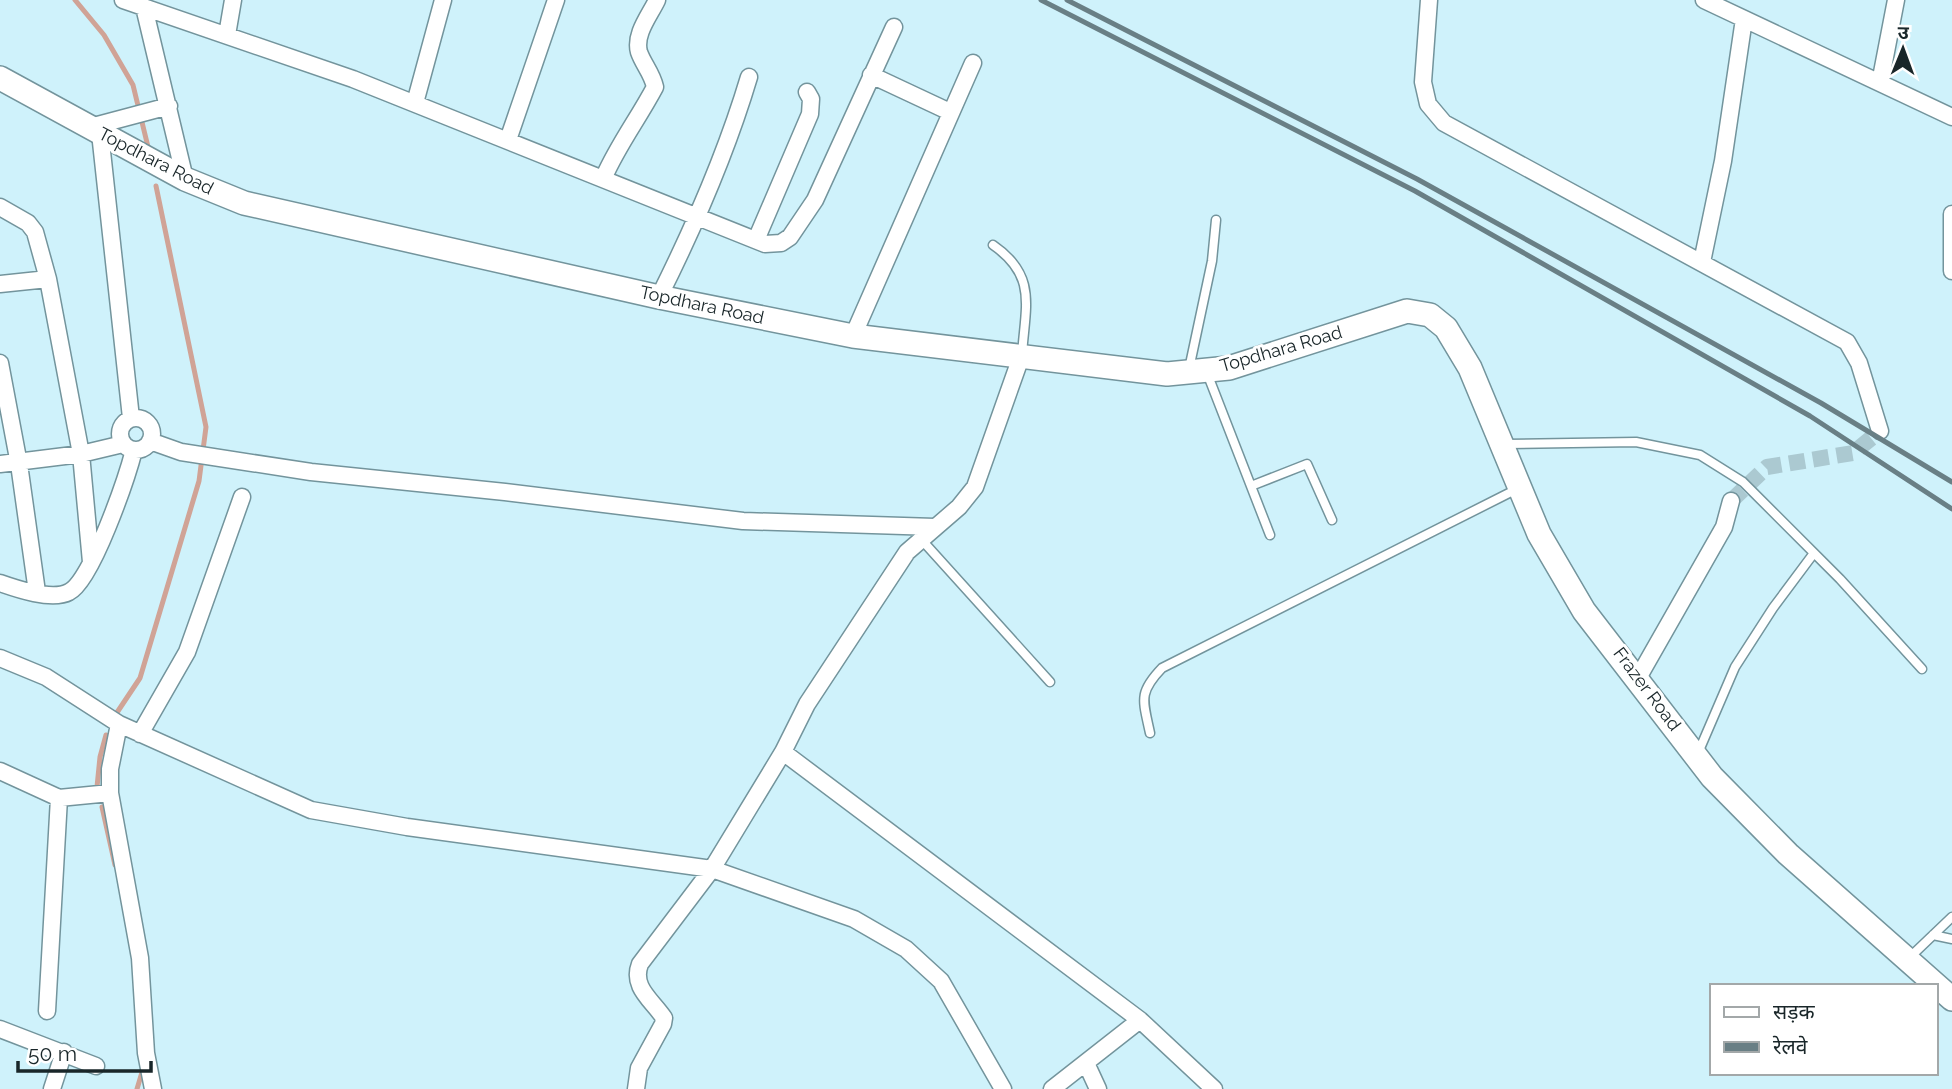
<svg xmlns="http://www.w3.org/2000/svg" width="1952" height="1089" viewBox="0 0 1952 1089" font-family="Raleway,'Noto Sans Devanagari',sans-serif">
<style>
.lines{fill:none;stroke-linecap:round;stroke-linejoin:round}
.stream{stroke:#d0a396;stroke-width:5}
.street-tunnel{stroke:#abc9d1;stroke-width:16;stroke-dasharray:16 8;stroke-linecap:butt}
.lane-casing{stroke:#73949c;stroke-width:11}
.street-casing{stroke:#73949c;stroke-width:19}
.secondary-casing{stroke:#73949c;stroke-width:26}
.lane{stroke:#fff;stroke-width:8}
.street{stroke:#fff;stroke-width:16}
.secondary{stroke:#fff;stroke-width:23}
.rail{stroke:#697f85;stroke-width:5}
.labels{text-anchor:middle;stroke-width:6;stroke-linejoin:round;paint-order:stroke}
.street-label{font-size:18px;fill:#192629;stroke:#fff}
</style>
<rect width="100%" height="100%" fill="#cff2fb"/>
<g class="lines">
<path class="stream" d="M 75,0 L 104,35 L 133,85 L 149,151
M 116,714 L 140,678 L 199,481 L 206,427 L 156,186
M 97,787 L 100,757 L 106,735
M 102,807 L 115,865
M 137,1089 L 143,1069"/>
<path class="street-tunnel" d="M 1731,501 L 1767,467 L 1853,453 L 1880,431"/>
<defs>
<path id="lane" d="M 993,245 C 1038,276 1025,307 1022,355
M 1189,369 L 1212,261 L 1216,220
M 1207,373 L 1270,535
M 1505,444 L 1636,442 L 1700,455 L 1743,482 L 1840,579 L 1922,669
M 1251,486 L 1307,464 L 1332,520
M 920,538 L 1050,682
M 1150,733 C 1143,700 1138,693 1162,668 L 1517,489
M 1698,753 L 1735,667 L 1773,608 L 1814,553
M 1933,935 L 1952,939
M 1908,959 L 1952,917"/>
<path id="street" d="M 123,0 L 353,79 L 765,244 L 781,243 L 790,237 L 815,200 L 894,27
M 1429,0 L 1423,82 L 1428,104 L 1444,123 L 1847,342 L 1859,363 L 1880,431
M 1704,0 L 1952,117
M 144,7 L 185,179
M 227,35 L 233,0
M 871,75 L 950,112
M 1880,83 L 1896,0
M 415,103 L 443,0
M 90,127 L 169,106
M 100,133 L 131,418
M 508,140 L 556,0
M 604,177 C 618,145 638,119 655,87 C 652,73 643,64 639,52 C 634,34 650,15 657,0
M 0,207 L 28,223 L 35,232 L 48,279 L 81,454 L 91,562
M 1952,214 L 1952,271
M 756,240 L 810,114 L 811,99 L 807,92
M 1702,262 L 1723,161 L 1744,19
M 0,284 L 48,279
M 659,297 C 695,225 726,154 749,77
M 853,336 L 973,63
M 0,363 L 19,464 L 37,592
M120 434a16 16 0 1 1 32 0a16 16 0 1 1-32 0Z
M 150,441 L 181,452 L 311,472 L 505,492 L 743,521 L 935,527
M 0,464 L 81,454 L 123,444
M 0,583 C 17,589 52,601 69,592 C 92,581 127,477 134,450
M 0,658 L 46,677 L 119,724 L 311,810 L 407,827 L 712,869 L 854,919 L 906,949 L 941,981 L 1003,1089
M 1638,678 L 1724,527 L 1731,501
M 119,724 L 110,769 L 110,793 L 140,958 L 146,1053 L 153,1089
M 140,734 L 187,652 L 242,497
M 783,752 L 1140,1020 L 1214,1089
M 0,771 L 59,798 L 110,793
M 47,1011 L 59,798
M 0,1029 L 96,1066
M 1086,1063 L 1098,1089
M 52,1089 L 64,1052
M 636,1089 L 639,1068 L 663,1024 L 664,1018 C 652,1000 631,987 640,964 L 712,869 L 783,752 L 807,704 L 907,552 L 959,507 L 975,487 L 1021,357
M 1052,1089 L 1140,1020"/>
<path id="secondary" d="M 0,78 L 185,179 L 244,203 L 659,297 L 853,336 L 1167,374 L 1229,368 L 1407,311 L 1430,315 L 1446,328 L 1470,368 L 1539,534 L 1584,611 L 1712,777 L 1788,854 L 1952,999"/>
</defs>
<use href="#lane" class="lane-casing"/>
<use href="#street" class="street-casing"/>
<use href="#secondary" class="secondary-casing"/>
<use href="#lane" class="lane"/>
<use href="#street" class="street"/>
<use href="#secondary" class="secondary"/>
<path class="rail" d="M 1041,0 L 1415,191 L 1810,416 L 1952,509
M 1067,0 L 1417,179 L 1821,403 L 1952,482"/>
</g>
<g class="labels">
<g class="street-label">
<text transform="translate(156 161) rotate(27)" y="6">Topdhara Road</text>
<text transform="translate(702 305) rotate(12)" y="6">Topdhara Road</text>
<text transform="translate(1281 349) rotate(-16)" y="6">Topdhara Road</text>
<text transform="translate(1647 689) rotate(53)" y="6">Frazer Road</text>
</g>
</g>
<rect x="1710" y="984" width="228" height="91" fill="#ffffff" stroke="#a3a8a9" stroke-width="2"/>
<rect x="1724" y="1007" width="35" height="10" fill="#ffffff" stroke="#a3a8a9" stroke-width="2"/>
<text x="1773" y="1019" font-size="21" fill="#192629">सड़क</text>
<rect x="1724" y="1042" width="35" height="10" fill="#697f85" stroke="#a3a8a9" stroke-width="2"/>
<text x="1773" y="1054" font-size="21" fill="#192629">रेलवे</text>
<g transform="translate(1903 49) rotate(1)" stroke="#ffffff" stroke-width="5" paint-order="stroke">
<path d="M0-5L12 26L0 18L-12 26Z" fill="#192629"/>
<text y="-10" font-size="19" font-weight="bold" text-anchor="middle" fill="#192629">उ</text>
</g>
<path d="M18 1061v10h133v-10" fill="none" stroke="#192629" stroke-width="3.5"/>
<text x="28" y="1061" font-size="21" fill="#192629" stroke="#ffffff" stroke-width="5" paint-order="stroke">50 m</text>
</svg>
